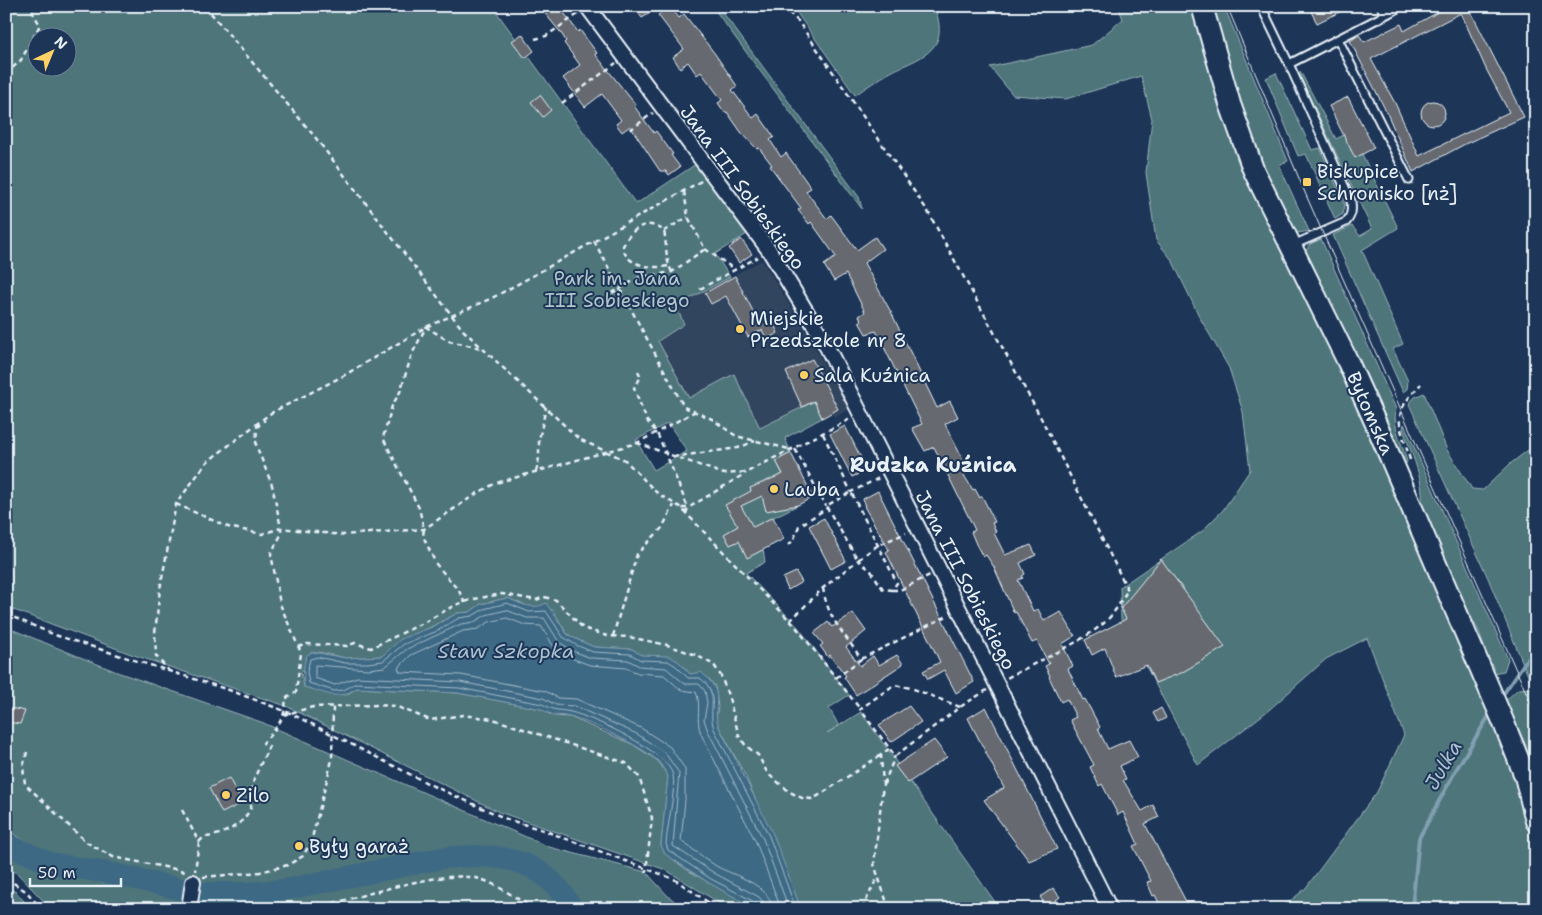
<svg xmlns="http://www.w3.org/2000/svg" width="1542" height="915" viewBox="0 0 1542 915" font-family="'Shantell Sans',sans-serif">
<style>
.built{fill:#33455e}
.green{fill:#4d757a;stroke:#9ab3b9;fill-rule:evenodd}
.water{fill:#3e6984;stroke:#829fb2}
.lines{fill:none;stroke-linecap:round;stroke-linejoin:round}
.shore{stroke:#a4bbca;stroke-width:1}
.stream{stroke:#829fb2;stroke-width:4}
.river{stroke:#3e6984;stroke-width:22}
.building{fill:#666a70;stroke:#e8f1f8;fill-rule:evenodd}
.lane-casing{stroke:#e8f1f8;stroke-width:11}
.street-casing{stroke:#e8f1f8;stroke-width:18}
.secondary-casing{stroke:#e8f1f8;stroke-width:24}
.path{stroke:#e8f1f8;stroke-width:2.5;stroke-dasharray:5 4;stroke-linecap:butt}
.lane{stroke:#1d3557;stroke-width:7}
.street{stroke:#1d3557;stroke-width:14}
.secondary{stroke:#1d3557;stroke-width:20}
.tram{stroke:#e8f1f8;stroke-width:1}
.poi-dot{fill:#ffd166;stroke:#1d3557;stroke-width:2}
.labels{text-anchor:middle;stroke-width:4;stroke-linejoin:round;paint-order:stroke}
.poi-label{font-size:19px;fill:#e8f1f8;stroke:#1d3557;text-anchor:start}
.street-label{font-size:19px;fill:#e8f1f8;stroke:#1d3557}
.park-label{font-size:19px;fill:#b2c6cc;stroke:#1d3557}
.neighbourhood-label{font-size:20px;font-weight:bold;fill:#e8f1f8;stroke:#1d3557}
.water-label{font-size:20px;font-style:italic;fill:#acc1cf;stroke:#1d3557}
</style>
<rect width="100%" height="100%" fill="#1d3557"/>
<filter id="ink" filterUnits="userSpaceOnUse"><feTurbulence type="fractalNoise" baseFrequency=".02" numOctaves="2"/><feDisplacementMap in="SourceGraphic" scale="10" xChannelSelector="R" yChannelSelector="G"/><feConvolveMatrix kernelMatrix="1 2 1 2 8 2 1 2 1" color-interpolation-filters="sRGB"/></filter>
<g filter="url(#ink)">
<path class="built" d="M 762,260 L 808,335 L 849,410 L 834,417 L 822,397 L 760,428 L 689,399 L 658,341 L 684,324 L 676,306 Z"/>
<path class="green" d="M 6,6 L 492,6 L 636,204 L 696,164 L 738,222 L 750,232 L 715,254 L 730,277 L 676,306 L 684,324 L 658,341 L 689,398 L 734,374 L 760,428 L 815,401 L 822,418 L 785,438 L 791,453 L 776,461 L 798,505 L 736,536 L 763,549 L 765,562 L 746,573 L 798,627 L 849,695 L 829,708 L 839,726 L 827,733 L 861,712 L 1000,909 L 801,909 L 746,777 L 719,727 L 716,718 L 718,707 L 715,686 L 709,679 L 690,674 L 679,662 L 641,655 L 632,649 L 594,647 L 578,640 L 567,634 L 553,610 L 530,607 L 507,598 L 481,604 L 470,612 L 458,613 L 419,633 L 382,656 L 346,658 L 319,652 L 301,672 L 304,687 L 346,695 L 357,688 L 458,693 L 541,709 L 553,716 L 570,717 L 632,744 L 658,761 L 668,776 L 661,845 C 671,868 733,893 756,909 L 729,909 L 666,870 L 499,812 L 286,706 L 131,654 L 6,607 ZM 38,38 L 68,38 L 68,68 L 38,68 ZM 668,423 L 687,451 L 654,470 L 636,440 Z
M 712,6 L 718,6 L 859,197 L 862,209 Z
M 792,6 L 933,6 C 939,15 942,33 936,43 C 928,58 905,64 891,72 C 878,79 867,87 855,95 Z
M 1118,6 L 1192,6 L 1228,131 L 1281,245 L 1349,376 L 1505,744 C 1524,801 1536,848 1536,909 L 1280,909 L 1305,889 L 1377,792 L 1404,735 L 1367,638 L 1326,659 L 1270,709 L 1198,765 L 1121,619 L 1120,587 L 1201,532 L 1223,510 L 1250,470 L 1243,412 L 1229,368 L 1200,318 L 1172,260 L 1156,240 L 1146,173 L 1152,119 L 1141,76 L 1066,99 L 1013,95 L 990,67 L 1092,45 L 1123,19 Z
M 1210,6 L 1224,6 L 1288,161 L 1279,165 L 1309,231 L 1298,233 L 1290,229 L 1249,138 Z
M 1300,71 L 1336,139 L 1344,135 L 1355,157 L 1362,154 L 1398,228 L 1362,250 L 1403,344 L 1393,349 L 1408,381 L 1407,389 L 1403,392 L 1333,235 L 1352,226 L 1360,236 L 1372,229 L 1300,77 Z
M 1276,73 L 1312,150 L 1320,148 L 1345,205 L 1343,214 L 1335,219 L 1306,154 L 1298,156 L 1266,78 Z
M 1321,239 L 1396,409 C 1392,428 1403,444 1407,462 L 1404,466 L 1305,253 L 1310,244 Z
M 1424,393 L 1447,450 L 1472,489 L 1483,490 L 1510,464 L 1536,444 L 1536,783 L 1525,743 L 1505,701 L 1518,689 L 1533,688 L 1488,578 L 1409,404 L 1415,397 Z
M 1404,424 L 1508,659 L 1504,671 L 1492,673 C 1486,664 1486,654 1483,643 C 1479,628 1470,614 1460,603 L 1421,505 C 1427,487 1409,447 1403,429 Z
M 6,627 L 117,672 L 261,722 L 549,847 L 646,872 L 668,896 L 685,909 L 443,909 L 440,904 L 429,909 L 193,909 L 193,887 L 73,863 L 28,843 L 6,829 Z
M 6,850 L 55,870 L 104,883 L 185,896 L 182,909 L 51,909 L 17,873 L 6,869 Z
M 6,887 L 16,892 L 31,909 L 6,909 Z"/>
<path class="water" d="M 507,598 C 520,603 533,611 546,603 L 567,634 L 578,640 L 594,647 L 632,649 L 641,655 L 669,656 L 679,662 L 690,674 L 701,672 C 728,695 710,702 719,727 L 773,834 L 801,909 L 756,909 L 709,883 L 665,854 L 661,845 L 668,776 C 665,771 661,764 657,760 C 639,745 593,723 570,717 C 558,714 553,717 541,709 L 458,693 L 357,688 C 335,702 326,692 304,687 C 304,675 302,667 307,655 L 312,652 L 346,658 L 382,656 L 401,639 L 432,627 L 458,613 L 470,612 L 481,604 Z"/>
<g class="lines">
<path class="shore" d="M 758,909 L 757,904 L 751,900 L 711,879 L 668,850 L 666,844 C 667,826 676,791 673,775 C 667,751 594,718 571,712 C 557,709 557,712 542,704 L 459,688 L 356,683 L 344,690 L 334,691 L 309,683 L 307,672 L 310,659 L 318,657 L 345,663 L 368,663 L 383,661 L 404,644 L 435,632 L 459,618 L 472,616 L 484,609 L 507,603 L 529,612 L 546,611 L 563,637 L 576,645 L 593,652 L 630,654 L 641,660 L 668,661 L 676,666 L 688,678 L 700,678 C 721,694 707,709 714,729 L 769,836 L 796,909
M 764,909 L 763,902 L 759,897 L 714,873 L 673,846 L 679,773 L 665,753 L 637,734 L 574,706 L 556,705 L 543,698 L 460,682 L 357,677 L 335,685 L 315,678 L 315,665 L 368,669 L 385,667 L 407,649 L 461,624 L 474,622 L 486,615 L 506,610 L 527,618 L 544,618 L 559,642 L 573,651 L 591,658 L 628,660 L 639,666 L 666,668 L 685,684 L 699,684 L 705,691 L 707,703 L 704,720 L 708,731 L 763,839 L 789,909
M 772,909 C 771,884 734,876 716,866 C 704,858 693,849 681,841 L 685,800 L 685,769 L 670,747 L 641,728 L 576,699 L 558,698 L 545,691 L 461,675 L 400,672 L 398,668 L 411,655 L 463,631 L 478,629 L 489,622 L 507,618 L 525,625 L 541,626 L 554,647 L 571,658 L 590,665 L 626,668 L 638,673 L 664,675 L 681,690 L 696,692 C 702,706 695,718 701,734 L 756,842 L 781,909"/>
<path class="stream" d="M 1500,699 L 1525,662 L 1536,651
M 1412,909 L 1419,838 L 1457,768 L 1492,711"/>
<path class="river" d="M 6,844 L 50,863 L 114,874 L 198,893 L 249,893 L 283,890 L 442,858 C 495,853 544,855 572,909"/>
</g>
<path class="building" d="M 539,6 L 559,6 L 578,32 L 580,30 L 597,53 L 595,54 L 636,105 L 634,106 L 645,121 L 654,133 L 656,131 L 673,154 L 671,155 L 680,167 L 669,175 L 666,171 L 660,171 L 630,126 L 622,132 L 616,124 L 621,120 L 602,94 L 585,107 L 563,78 L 580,65 L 564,43 L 566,41 L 561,33 Z
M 633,6 L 644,6 L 650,13 L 642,18 Z
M 670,6 L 679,18 L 684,14 L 715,54 L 737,86 L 732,90 L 753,118 L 758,114 L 774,137 L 770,140 L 781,157 L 786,153 L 811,188 L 806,191 L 827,219 L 831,215 L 857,250 L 875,237 L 883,249 L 864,263 L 892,314 L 937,408 L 950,401 L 958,417 L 945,424 L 965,464 L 960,466 L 965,477 L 973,490 L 975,489 L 980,498 L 982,496 L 995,522 L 992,523 L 996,532 L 994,533 L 1005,555 L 1031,545 L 1036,555 L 1020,563 L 1025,574 L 1022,576 L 1023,578 L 1018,580 L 1033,611 L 1038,609 L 1044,621 L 1061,612 L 1075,636 L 1062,644 L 1073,666 L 1068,669 L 1083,700 L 1085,699 L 1100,727 L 1098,729 L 1108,749 L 1129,740 L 1138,757 L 1120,766 L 1126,779 L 1123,780 L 1142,811 L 1153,805 L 1159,817 L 1145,824 L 1190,909 L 1162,909 L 1155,895 L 1153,896 L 1147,882 L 1151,881 L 1133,846 L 1138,844 L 1132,831 L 1123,812 L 1118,815 L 1102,784 L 1099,786 L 1090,767 L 1094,765 L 1070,720 L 1076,717 L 1067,699 L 1061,702 L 1049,677 L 1050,676 L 1045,666 L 1049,664 L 1037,641 L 1032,643 L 1016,612 L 1014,613 L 994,567 L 986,555 L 983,557 L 976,544 L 971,532 L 975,530 L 934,447 L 925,451 L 912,428 L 922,424 L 876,331 L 866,334 L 859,322 L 862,321 L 859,316 L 865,312 L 846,274 L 834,281 L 824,265 L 836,257 L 811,222 L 809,224 L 798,210 L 801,208 L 770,166 L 772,165 L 759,148 L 757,149 L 741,132 L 727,112 L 725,113 L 718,103 L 722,100 L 701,72 L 697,75 L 688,62 L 680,68 L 673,57 L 684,49 L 658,15 Z
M 1308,6 L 1352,6 L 1317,23 Z
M 1449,6 L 1471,6 L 1470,10 L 1524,117 L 1465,144 L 1413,172 L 1386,111 L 1350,41 L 1359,35 L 1364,42 L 1401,24 L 1404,31 ZM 1461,13 L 1486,69 L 1509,112 L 1419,156 L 1395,103 L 1371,59 Z
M 522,34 L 534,51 L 525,58 L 512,41 Z
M 540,95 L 551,110 L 543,117 L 531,102 Z
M 1348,97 L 1374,148 L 1355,158 L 1329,106 Z
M1421 113a12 12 0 1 1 24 0a12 12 0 1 1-24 0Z
M 741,239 L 752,254 L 739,263 L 729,248 Z
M 735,276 L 757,319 L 763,315 L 766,320 L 770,317 L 778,333 L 767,339 L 762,330 L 748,337 L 726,296 L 711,304 L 705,293 Z
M 812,359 L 838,409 L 822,418 L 814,401 L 802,407 L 786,372 Z
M 845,426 L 867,470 L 852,477 L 830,434 Z
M 791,453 L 813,497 L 798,505 L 766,511 L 762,496 L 741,506 L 753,527 L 773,517 L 784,539 L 747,558 L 739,541 L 730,545 L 724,534 L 738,526 L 725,505 L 751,491 L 750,488 L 783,474 L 776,461 Z
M 878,491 L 974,682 L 956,693 L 944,670 L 928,679 L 923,671 L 940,662 L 886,552 L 889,550 L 865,508 L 863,499 Z
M 824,518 L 846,561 L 831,569 L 809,526 Z
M 1161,559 L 1225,647 L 1181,673 L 1155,683 L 1147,665 L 1116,677 L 1105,648 L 1092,655 L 1085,640 L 1126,619 L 1121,608 Z
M 796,572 L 802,582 L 788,590 L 783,578 Z
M 853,613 L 866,631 L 846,647 L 860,666 L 873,656 L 879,665 L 897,655 L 903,664 L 856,695 L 844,677 L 846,676 L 830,655 L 828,657 L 820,646 L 823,644 L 814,633 L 828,622 L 832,627 Z
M 909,706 L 921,722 L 891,742 L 879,725 Z
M 986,707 L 1057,849 L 1029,861 L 984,800 L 1004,788 L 968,718 Z
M 10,708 L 25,711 L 20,724 L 7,722 Z
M 1161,708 L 1166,718 L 1158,722 L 1153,713 Z
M 934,740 L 947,757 L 908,783 L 895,766 Z
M 229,778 L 242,803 L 222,813 L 209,788 Z
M 1053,888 L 1060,897 L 1047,907 L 1040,897 Z"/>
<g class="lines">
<defs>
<path id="lane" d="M 1261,6 L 1289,64
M 1381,6 L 1385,15
M 1338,39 L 1409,180
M 1293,245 L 1346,222 C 1352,215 1352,210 1351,201 L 1289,64 L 1395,10"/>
<path id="street" d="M 587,6 L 769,250 L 824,341 L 1110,909
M 189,909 L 193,882"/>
<path id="secondary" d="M 1202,6 L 1230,104 L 1253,169 L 1348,362 L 1376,424 L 1503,721 L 1525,776 L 1536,821"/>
</defs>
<use href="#lane" class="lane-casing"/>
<use href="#street" class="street-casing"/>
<use href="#secondary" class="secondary-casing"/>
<path class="path" d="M 205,6 L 315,137 L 463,330 L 579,439 L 625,460 L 658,494 L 680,507 L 796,627 L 836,678
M 782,6 L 798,21 L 927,210 L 1041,418 L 1128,590 C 1122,598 1119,606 1113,613 C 1097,637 1033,663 1007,678
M 535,39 L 546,36 L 578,14
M 6,74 L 21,60 L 40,25 L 29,6
M 562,103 L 616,63
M 630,130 L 653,113
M 664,231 L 688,217
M 594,241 L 684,407 L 712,419 L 736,436 L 793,450
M 705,249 L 734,269
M 668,266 C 653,269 624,266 623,246 C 631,229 647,217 664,231 C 667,245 665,260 672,272
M 700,289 L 758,257
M 612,293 L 640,277 L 672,272 L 705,249 L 688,217 L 684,191
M 638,371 L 641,377 L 634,388 L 647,421 L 657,433 L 667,456 L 688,508 L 686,514
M 823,434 L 851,492 L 879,478
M 637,443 L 724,474 L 747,472 L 850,419
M 795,449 L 826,506
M 673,457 L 738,448 L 755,441
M 1410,460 C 1400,422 1389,417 1421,384
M 536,472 L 539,458 L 539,440 L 546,407
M 176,504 L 228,527 L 262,534 L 281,528 L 342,535 L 411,530 L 424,529 L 476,494 L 496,483 L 637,443 L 694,412
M 682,508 L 688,508 L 746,473
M 788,545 L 793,541 L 799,526 L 827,508
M 823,588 C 828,621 845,633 861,659 L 836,678 L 860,709
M 892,590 L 900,590 L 930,575
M 465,603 L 459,591 L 436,564 L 423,536 L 424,529 L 419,508 L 383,438 L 392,406 L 400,392 L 412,354 L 426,327 L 449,341 L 481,348
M 6,614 L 55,635 L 229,690 L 290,713 L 433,786 L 509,820 L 540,829 L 674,879 L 718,909
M 790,621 L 823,588 L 858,560 L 871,571 L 883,589 L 892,590 L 897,583 L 851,492 L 826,506 L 858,560 L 878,545 L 906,533
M 613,636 L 637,554 L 662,528 L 674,505
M 298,647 L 307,644 L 347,646 L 355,643 L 371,648 L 425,622 L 455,605 L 474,599 L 502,594 L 536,600 L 544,597 L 556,600 L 583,628 L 607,636 L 629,637 L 667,645 L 696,655 L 714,665 L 721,676 L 729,698 L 739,736 L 746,746 L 758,755 L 768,774 L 790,792 L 802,798 L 811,799 L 818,796 L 881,755
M 861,659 L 949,615
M 170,672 L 156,656 L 155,633 L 160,589 L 174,515 L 176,504 L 207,462 L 271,413 L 343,376 L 426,327 L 492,298 L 527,279 L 703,180
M 960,707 L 911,688 L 894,685 L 860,709 L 895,756 L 960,707 L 987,690
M 283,715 L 313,707 L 378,705 L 395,706 L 430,720 L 463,715 L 493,719 L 626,763 L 639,777 L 652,818 L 646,872
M 27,752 L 23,767 L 25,784 L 86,842 L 113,857 L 180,870 L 187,873
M 884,784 L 895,756
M 182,810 L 199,842 L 195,871
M 199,842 L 204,837 C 222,836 245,825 251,806 C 254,799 252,790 253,783 C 257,770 264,758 269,746 L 263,743 C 274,731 288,716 285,699 L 296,692 L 301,653 L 280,604 L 271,553 L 281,535 L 281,528 L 272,485 L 256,445 L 257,427 L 265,420
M 203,877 L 260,872 L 288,865 L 303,856 L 311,842 L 332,760 L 333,706
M 6,878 L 27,892 L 41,909
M 307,909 C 351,902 438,867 480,879 C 499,885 517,899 534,909
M 862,909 L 877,878
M 889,909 L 874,864 L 883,785 L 881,755 L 890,748"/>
<use href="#lane" class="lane"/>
<use href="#street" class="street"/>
<use href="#secondary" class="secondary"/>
<path class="tram" d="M 1227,6 L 1306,195 L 1536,715"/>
</g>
</g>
<g class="poi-dot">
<rect x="1302" y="177" width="10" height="10" rx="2.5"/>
<circle cx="740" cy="329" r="5"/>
<circle cx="804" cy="375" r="5"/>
<circle cx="774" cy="489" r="5"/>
<circle cx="226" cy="795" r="5"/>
<circle cx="299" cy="846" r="5"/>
</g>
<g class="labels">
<g class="poi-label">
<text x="1317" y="178">Biskupice<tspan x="1317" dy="22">Schronisko [nż]</tspan></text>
<text x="750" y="325">Miejskie<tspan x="750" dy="22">Przedszkole nr 8</tspan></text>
<text x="814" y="382">Sala Kuźnica</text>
<text x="784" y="496">Lauba</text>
<text x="236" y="802">Zilo</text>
<text x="309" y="853">Były garaż</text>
</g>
<g class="street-label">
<text transform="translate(743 187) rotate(54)" y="7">Jana III Sobieskiego</text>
<text transform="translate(1371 413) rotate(66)" y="7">Bytomska</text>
<text transform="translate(966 580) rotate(63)" y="7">Jana III Sobieskiego</text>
</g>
<g class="park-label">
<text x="617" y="285">Park im. Jana<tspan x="617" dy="22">III Sobieskiego</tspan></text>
</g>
<g class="neighbourhood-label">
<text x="933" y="472">Rudzka Kuźnica</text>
</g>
<g class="water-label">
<text x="506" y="658">Staw Szkopka</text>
<text transform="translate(1443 765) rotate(-60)" y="7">Julka</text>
</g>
</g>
<rect width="1542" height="915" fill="none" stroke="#1d3557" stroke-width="25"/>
<rect x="12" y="12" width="1517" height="890" fill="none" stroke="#e8f1f8" stroke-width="2" filter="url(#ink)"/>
<g transform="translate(52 52) rotate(44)"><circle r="24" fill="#1d3557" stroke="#6e8097"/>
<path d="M0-4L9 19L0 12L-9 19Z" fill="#ffd166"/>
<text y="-8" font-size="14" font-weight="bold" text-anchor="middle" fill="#e8f1f8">N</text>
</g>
<path d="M30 878v8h91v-8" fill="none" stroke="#e8f1f8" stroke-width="2.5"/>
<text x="38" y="878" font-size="15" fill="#e8f1f8" stroke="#1d3557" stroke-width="4" paint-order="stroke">50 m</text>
</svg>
